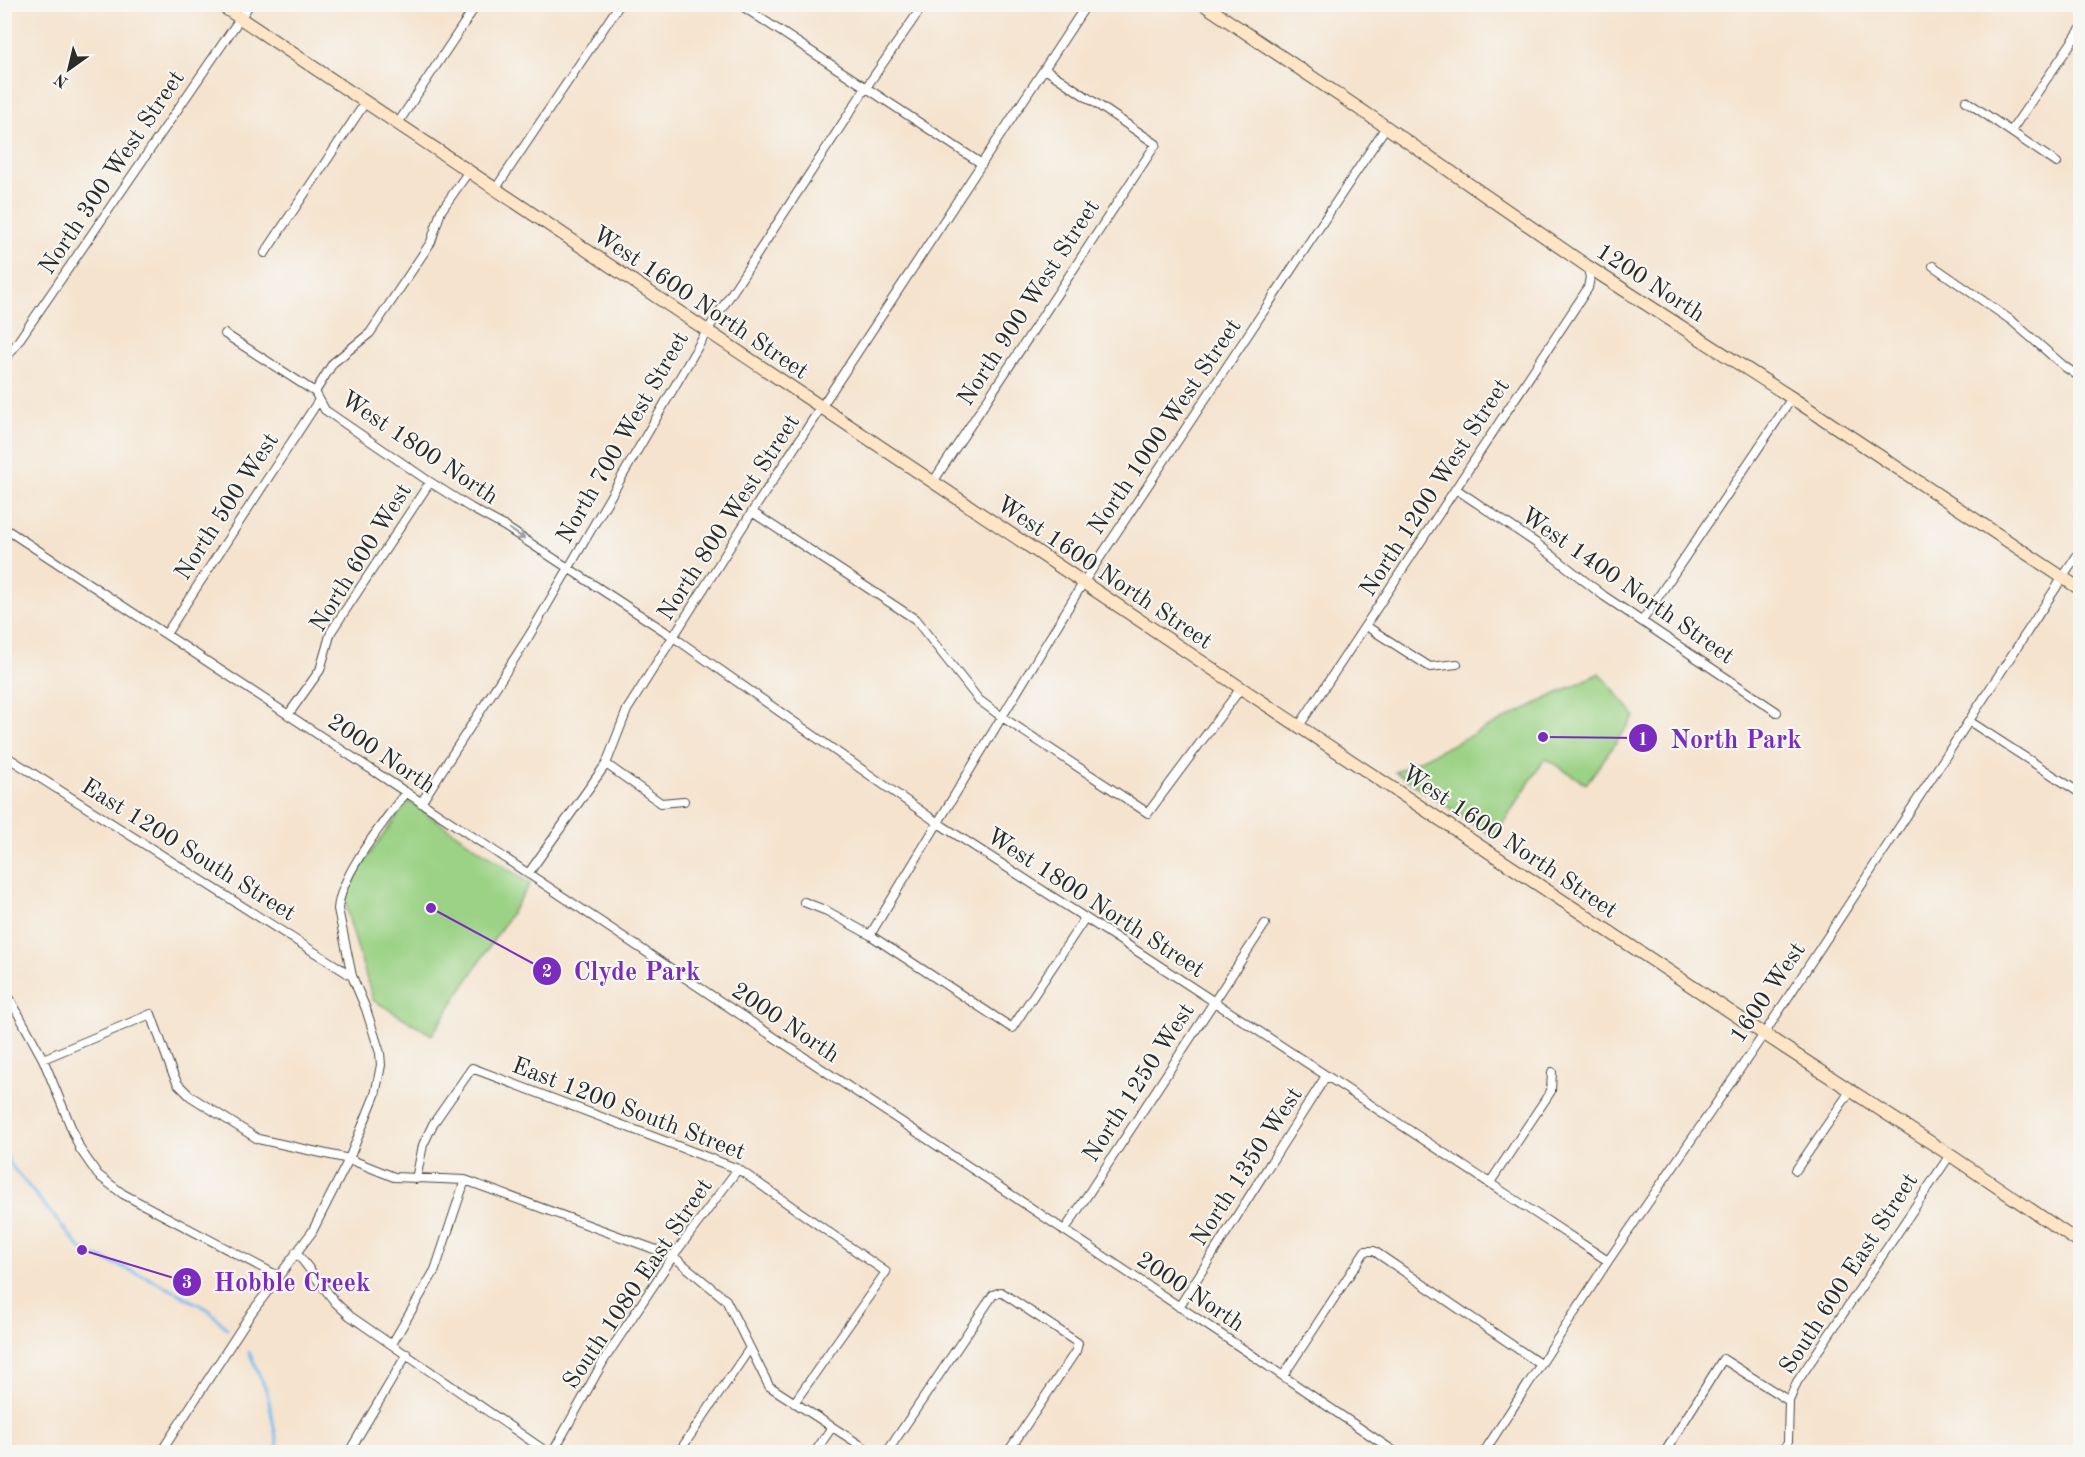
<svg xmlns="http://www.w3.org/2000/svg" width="2085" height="1457" viewBox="0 0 2085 1457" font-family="'Old Standard TT',serif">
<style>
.green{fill:#9bd285;stroke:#637e58;stroke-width:1.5}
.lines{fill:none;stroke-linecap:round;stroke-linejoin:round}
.stream{stroke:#79beef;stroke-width:3}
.street-casing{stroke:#494743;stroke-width:10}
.secondary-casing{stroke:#494743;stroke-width:14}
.street{stroke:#fff;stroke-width:8}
.secondary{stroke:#fee5c5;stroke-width:12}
.oneway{stroke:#a0a0a0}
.labels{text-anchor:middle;stroke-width:4.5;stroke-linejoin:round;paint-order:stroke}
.street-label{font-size:24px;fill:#2b2b2b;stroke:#f6f6f2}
.leader{fill:none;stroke:#7b2cbf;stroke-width:2}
.callout-dot{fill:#7b2cbf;stroke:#f6f6f2;stroke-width:2}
.mark-label{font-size:18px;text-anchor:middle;font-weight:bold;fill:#fff}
.callout-label{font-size:26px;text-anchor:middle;font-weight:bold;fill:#7b2cbf;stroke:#f6f6f2;stroke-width:4.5;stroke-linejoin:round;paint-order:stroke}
</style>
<rect width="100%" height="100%" fill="#f6f6f2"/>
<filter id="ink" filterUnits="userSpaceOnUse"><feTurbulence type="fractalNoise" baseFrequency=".0167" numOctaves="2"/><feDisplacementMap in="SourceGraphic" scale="12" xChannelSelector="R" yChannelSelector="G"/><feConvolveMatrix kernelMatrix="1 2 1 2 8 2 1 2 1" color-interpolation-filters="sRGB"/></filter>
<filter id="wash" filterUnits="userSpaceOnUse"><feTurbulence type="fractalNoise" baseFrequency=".008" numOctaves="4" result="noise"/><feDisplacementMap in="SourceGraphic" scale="24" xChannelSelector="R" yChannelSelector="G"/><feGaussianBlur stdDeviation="1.35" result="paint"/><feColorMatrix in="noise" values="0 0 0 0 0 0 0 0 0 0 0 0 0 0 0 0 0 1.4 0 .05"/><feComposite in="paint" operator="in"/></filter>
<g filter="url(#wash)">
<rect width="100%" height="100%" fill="#f5e3ce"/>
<path class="green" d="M 1600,673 L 1635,716 L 1586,784 L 1545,758 L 1494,837 L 1395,772 Z
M 408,801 L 530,884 L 432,1035 L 373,1000 L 349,919 L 345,896 L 358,870 Z"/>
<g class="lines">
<path class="stream" d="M 4,1149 L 10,1164 L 82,1250 L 153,1280 L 209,1310 L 227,1329
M 249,1352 L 267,1392 L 279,1452"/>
</g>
</g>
<g filter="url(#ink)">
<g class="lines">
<defs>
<path id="street" d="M 739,4 L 982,164
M 1966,101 L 2057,163
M 398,123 L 477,4
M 2011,131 L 2080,30
M 496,188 L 620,4
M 265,253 L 365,103
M 1933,266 L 2012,321 L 2065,367 L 2080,377
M 225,334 L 315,392 L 325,410 L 430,482 L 471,508 L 504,526 L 672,636 L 938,823 L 1143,955 L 1608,1261
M 4,362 L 250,4
M 315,392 L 333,363 L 370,333 L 431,242 L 441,211 L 469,171
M 933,482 L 1156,144 L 1045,69
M 1456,489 L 1536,543 L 1604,596 L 1777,712
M 752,512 L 915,619 L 979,700 L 1002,717 L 1148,813 L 1241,688
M 4,528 L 398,787 L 1246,1351 L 1395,1452
M 1642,621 L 1792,398
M 1366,626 L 1430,667 L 1457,664
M 166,634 L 319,400
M 288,715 L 320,670 L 331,632 L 430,482
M 1969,721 L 2080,793
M 1299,726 L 1588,288 L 1590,277 L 1587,266
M 4,755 L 352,976
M 606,764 L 661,803 L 684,801
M 421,803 L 529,636 L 707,331 L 865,89 L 924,4
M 528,874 L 606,764 L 627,710 L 752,512 L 1087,4
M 804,902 L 827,911 L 870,935 L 1012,1028 L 1085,918
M 870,935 L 1083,583 L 1386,127
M 4,988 L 43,1059 L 80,1149 L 98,1175 L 123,1194 L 278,1276
M 43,1059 L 151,1014 L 172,1072 L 178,1084 L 190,1096 L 258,1139 L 349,1159 L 394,1177 L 465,1180 L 673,1256 L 726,1300 L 769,1386 L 871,1452
M 1796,1170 L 1851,1090
M 416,1179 L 423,1145 L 433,1124 L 472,1068 L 738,1169 L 886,1272 L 794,1403
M 1489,1184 L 1551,1091 L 1552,1072
M 1064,1231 L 1265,924
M 296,1252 L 335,1302 L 350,1316 L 547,1452
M 1179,1307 L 1326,1076
M 392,1344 L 435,1270 L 465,1180
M 1283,1376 L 1365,1251 L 1374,1251 L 1540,1364
M 161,1452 L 252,1312 L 312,1232 L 349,1159 L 375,1095 L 381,1065 L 380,1053 L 366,1009 L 352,976 L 338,909 C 341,873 384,822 406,792
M 349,1452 L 407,1354
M 553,1452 L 604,1360 L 673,1256 L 738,1169
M 679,1452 L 750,1348
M 815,1452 L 832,1427
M 887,1452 L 993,1295 L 1001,1292 L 1078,1343 L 1076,1351 L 1008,1452
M 1484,1452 L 1608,1261 L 1764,1034 L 2080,551
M 1665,1452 L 1723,1359 L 1789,1401
M 1784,1452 L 1788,1441 L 1789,1401 L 1797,1382 L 1950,1155"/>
<path id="secondary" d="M 219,4 L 1241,688 L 1764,1034 L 1950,1155 L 2080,1243
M 1203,4 L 1379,122 L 1587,266 L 1792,398 L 2080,589"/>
</defs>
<use href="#street" class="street-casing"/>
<use href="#secondary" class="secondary-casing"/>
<use href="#street" class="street"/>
<use href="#secondary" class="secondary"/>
</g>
<defs><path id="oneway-shaft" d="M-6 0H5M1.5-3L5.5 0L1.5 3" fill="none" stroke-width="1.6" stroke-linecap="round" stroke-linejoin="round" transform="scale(1.5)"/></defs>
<use class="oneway" href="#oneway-shaft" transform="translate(517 534) rotate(33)"/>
</g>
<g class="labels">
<g class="street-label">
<text transform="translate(111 172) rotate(-56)" y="8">North 300 West Street</text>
<text transform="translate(1651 282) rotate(33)" y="8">1200 North</text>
<text transform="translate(701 302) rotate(34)" y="8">West 1600 North Street</text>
<text transform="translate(1028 302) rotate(-57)" y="8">North 900 West Street</text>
<text transform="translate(1164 426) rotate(-56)" y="8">North 1000 West Street</text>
<text transform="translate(622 437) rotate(-60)" y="8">North 700 West Street</text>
<text transform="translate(420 447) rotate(34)" y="8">West 1800 North</text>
<text transform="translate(1434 487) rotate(-57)" y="8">North 1200 West Street</text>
<text transform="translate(226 506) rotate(-57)" y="8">North 500 West</text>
<text transform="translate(728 517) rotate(-57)" y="8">North 800 West Street</text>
<text transform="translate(360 557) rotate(-58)" y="8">North 600 West</text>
<text transform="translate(1105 572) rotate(34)" y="8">West 1600 North Street</text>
<text transform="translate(1628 585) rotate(35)" y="8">West 1400 North Street</text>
<text transform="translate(382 753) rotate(34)" y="8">2000 North</text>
<text transform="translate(1510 841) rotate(34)" y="8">West 1600 North Street</text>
<text transform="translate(189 849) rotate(32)" y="8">East 1200 South Street</text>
<text transform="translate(1096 902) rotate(33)" y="8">West 1800 North Street</text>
<text transform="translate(1767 992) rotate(-56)" y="8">1600 West</text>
<text transform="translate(786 1022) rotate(34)" y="8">2000 North</text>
<text transform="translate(1138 1082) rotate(-57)" y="8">North 1250 West</text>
<text transform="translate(629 1108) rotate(21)" y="8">East 1200 South Street</text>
<text transform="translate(1246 1166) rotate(-57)" y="8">North 1350 West</text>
<text transform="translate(1848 1273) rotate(-57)" y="8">South 600 East Street</text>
<text transform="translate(637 1283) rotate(-56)" y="8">South 1080 East Street</text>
<text transform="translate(1191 1291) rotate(34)" y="8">2000 North</text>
</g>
</g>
<path class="leader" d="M1543 737L1643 738M431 908L547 971M82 1250L187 1282"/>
<g class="callout-dot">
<circle cx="1543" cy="737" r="6"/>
<circle cx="431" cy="908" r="6"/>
<circle cx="82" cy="1250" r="6"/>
<circle cx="1643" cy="738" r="15"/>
<circle cx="547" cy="971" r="15"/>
<circle cx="187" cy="1282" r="15"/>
</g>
<g class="mark-label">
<text x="1643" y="745">1</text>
<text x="547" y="977">2</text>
<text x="187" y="1288">3</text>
</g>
<g class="callout-label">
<text x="1736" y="748">North Park</text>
<text x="637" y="980">Clyde Park</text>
<text x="292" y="1291">Hobble Creek</text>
</g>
<rect width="2085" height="1457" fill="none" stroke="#f6f6f2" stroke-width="24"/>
<g transform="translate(69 69) rotate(214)" stroke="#f6f6f2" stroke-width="4.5" paint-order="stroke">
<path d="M0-4.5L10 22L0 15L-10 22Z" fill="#2b2b2b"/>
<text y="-9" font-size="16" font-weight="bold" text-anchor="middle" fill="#2b2b2b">N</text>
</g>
</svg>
